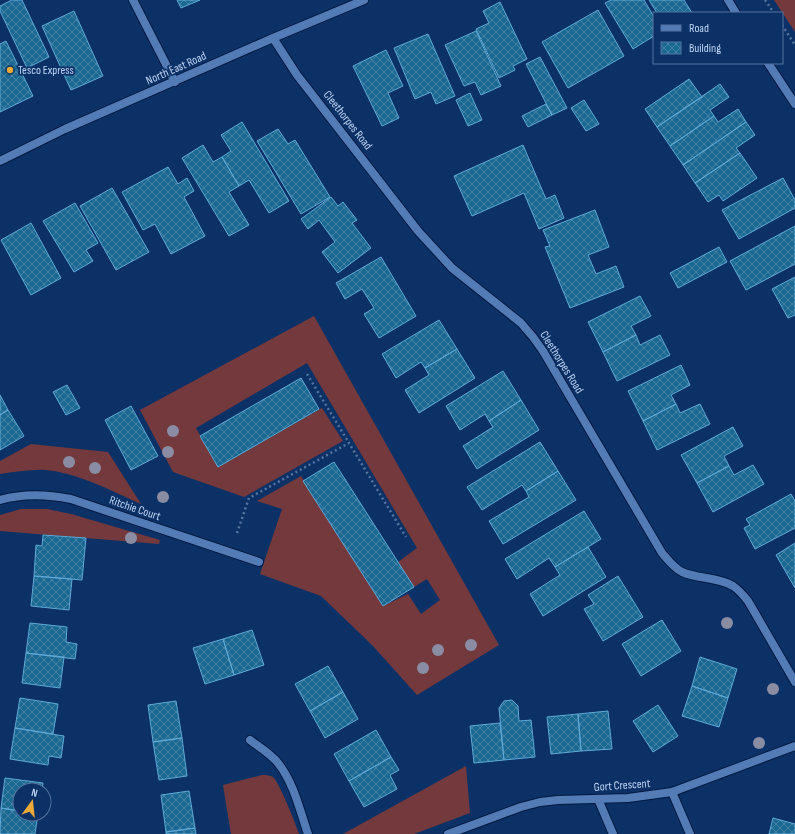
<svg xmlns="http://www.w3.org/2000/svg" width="795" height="834" viewBox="0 0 795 834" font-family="'Sofia Sans Condensed',sans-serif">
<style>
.grass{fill:#74393c}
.building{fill:url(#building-cross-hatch);stroke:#5faad8}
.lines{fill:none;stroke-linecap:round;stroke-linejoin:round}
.service-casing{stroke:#001940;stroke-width:10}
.minor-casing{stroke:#001940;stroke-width:10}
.path{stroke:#5574a0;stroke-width:2.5;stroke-dasharray:2 3;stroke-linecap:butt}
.service{stroke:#537bb6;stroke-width:8}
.minor{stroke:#537bb6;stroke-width:8}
.tree{fill:#8a8ca4}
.poi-dot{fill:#e9aa38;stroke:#0c3166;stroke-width:1.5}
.labels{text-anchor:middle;stroke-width:3.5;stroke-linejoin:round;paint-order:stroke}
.street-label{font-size:12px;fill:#bed4f4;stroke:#0c3166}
.poi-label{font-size:12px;fill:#bed4f4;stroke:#0c3166;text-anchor:start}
</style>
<defs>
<pattern id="building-cross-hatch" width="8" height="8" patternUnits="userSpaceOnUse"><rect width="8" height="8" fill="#1b6992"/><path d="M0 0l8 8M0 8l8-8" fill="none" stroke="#4584a7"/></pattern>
</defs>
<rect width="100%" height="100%" fill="#0c3166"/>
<path class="grass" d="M 774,0 L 795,0 L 795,32 Z
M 314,316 L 499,645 L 417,695 L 373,646 L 321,596 L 260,574 L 282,509 L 257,501 L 301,476 L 383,606 L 408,594 L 421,614 L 440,600 L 427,579 L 414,587 L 398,562 L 417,548 L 307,363 L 196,428 L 218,467 L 322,408 L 343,441 L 244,497 L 173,472 L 140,410 Z
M 31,444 L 108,452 L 141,504 C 112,491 78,473 46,470 C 31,469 15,472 0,474 L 0,461 Z
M 21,509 L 47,509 L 71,514 L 160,540 L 159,544 L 0,531 L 0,515 Z
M 466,766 L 470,813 L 414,834 L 343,834 Z
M 262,775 C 266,775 271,775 274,778 C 280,785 296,824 299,834 L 231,834 L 223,785 Z"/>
<path class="building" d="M 12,0 L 22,0 L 49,57 L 27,68 L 0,11 L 0,6 Z
M 177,0 L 200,0 L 181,8 Z
M 611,0 L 644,0 L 654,17 L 654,36 L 633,49 L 605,3 Z
M 649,0 L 684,0 L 692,13 L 657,13 Z
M 500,2 L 527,59 L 513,66 L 515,70 L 499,78 L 476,29 L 489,23 L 483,11 Z
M 598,10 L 624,56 L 568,88 L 542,42 Z
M 74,11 L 103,76 L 71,90 L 42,26 Z
M 476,31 L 501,86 L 481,95 L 475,82 L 464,86 L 445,45 Z
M 428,34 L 455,96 L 436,104 L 431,92 L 415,99 L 394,48 Z
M 6,41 L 33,96 L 0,112 L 0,44 Z
M 386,50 L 403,86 L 388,93 L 399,118 L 382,126 L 353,66 Z
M 540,57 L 567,108 L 552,115 L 526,64 Z
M 689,79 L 702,97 L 657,127 L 645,109 Z
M 720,84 L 729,97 L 710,110 L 714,116 L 670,146 L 657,127 Z
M 470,93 L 482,120 L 468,126 L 456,100 Z
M 584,100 L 599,124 L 586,131 L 571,108 Z
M 546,104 L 552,115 L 528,127 L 522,116 Z
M 738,109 L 746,122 L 683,165 L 670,146 L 714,116 L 718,122 Z
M 242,122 L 289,201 L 269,213 L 249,180 L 239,186 L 222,157 L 231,151 L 221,135 Z
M 746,122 L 755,135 L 736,148 L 740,153 L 695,183 L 683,165 Z
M 278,129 L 288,144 L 295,140 L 330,197 L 301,214 L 257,141 Z
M 203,145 L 213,162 L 222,157 L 239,186 L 229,192 L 249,225 L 229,236 L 182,158 Z
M 523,145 L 546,199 L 555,195 L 564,218 L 539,229 L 524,193 L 472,216 L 454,176 Z
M 740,153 L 757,178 L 723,201 L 719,195 L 708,202 L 695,183 Z
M 168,167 L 178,184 L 187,178 L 194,191 L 184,197 L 205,236 L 171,254 L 155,224 L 143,230 L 122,192 Z
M 783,178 L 795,200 L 795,208 L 739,239 L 722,210 Z
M 112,188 L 149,252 L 116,270 L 80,206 Z
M 331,197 L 338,206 L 343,202 L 357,220 L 352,223 L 371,248 L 338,273 L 322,252 L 335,242 L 319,220 L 308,229 L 301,219 Z
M 75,203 L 98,243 L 86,250 L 93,261 L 74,272 L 43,221 Z
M 595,210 L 609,247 L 588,255 L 596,274 L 616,266 L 624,287 L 570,308 L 545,247 L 550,246 L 543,230 Z
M 31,223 L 61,278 L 31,295 L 1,240 Z
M 795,226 L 795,264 L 746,290 L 730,261 Z
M 719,247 L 727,262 L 678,288 L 670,273 Z
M 381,257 L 416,316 L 379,338 L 364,314 L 374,308 L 362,289 L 345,299 L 336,283 Z
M 795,277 L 795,315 L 788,318 L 772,289 Z
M 640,296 L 651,316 L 631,326 L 636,335 L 603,352 L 588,322 Z
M 439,320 L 457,349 L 425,368 L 421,362 L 396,378 L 382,354 Z
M 636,335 L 640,345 L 660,335 L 670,355 L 617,381 L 603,352 Z
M 457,349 L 475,378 L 419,413 L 405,390 L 429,375 L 425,368 Z
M 681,365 L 690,385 L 671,395 L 676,404 L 643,421 L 628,391 Z
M 503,371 L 521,400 L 489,421 L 485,414 L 460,430 L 446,406 Z
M 301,378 L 319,409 L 218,467 L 200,436 Z
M 67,385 L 80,408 L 66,415 L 53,392 Z
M 0,395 L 8,410 L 0,415 Z
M 521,400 L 539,430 L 477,469 L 463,446 L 493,427 L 489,421 Z
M 676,404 L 680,413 L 700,404 L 710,424 L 657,450 L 643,421 Z
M 131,406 L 158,456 L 131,470 L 105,420 Z
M 8,410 L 24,436 L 0,450 L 0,415 Z
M 733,427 L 743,446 L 724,456 L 729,466 L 697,483 L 681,455 Z
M 540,442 L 558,471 L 526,491 L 522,485 L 482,510 L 467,487 Z
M 334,462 L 414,587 L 383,606 L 303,481 Z
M 753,465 L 764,484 L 713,512 L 697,483 L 729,466 L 734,475 Z
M 558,471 L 576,500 L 503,544 L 489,521 L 529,497 L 526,491 Z
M 791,494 L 795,501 L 795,528 L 755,549 L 744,528 L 750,525 L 746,519 Z
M 584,511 L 601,539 L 555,567 L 549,558 L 517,579 L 505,559 Z
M 43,535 L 86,538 L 82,580 L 34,576 L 36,545 L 42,546 Z
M 795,543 L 795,588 L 776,555 Z
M 588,547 L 606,577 L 543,616 L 530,594 L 560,575 L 555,567 Z
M 34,576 L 72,579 L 69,610 L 31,606 Z
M 618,576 L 643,617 L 603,641 L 584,609 L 594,604 L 588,595 Z
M 662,620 L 681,651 L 641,676 L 622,644 Z
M 30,623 L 67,627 L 66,642 L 77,644 L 75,659 L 26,653 Z
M 252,630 L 264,665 L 234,675 L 223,639 Z
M 223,639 L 234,675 L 205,684 L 193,648 Z
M 26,653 L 64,657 L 60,688 L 22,683 Z
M 700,657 L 737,669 L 728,698 L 692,686 Z
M 328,666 L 343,692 L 310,711 L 295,684 Z
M 692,686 L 728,698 L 719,727 L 682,716 Z
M 343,692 L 358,719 L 325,738 L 310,711 Z
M 20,698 L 58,704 L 53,734 L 15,728 Z
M 512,700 L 518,706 L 519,721 L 531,720 L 535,757 L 504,760 L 499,708 L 504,701 Z
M 176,701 L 182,738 L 153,742 L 148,705 Z
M 658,705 L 678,736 L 653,752 L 633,721 Z
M 608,711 L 612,749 L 581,751 L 578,714 Z
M 578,714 L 581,751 L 551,754 L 547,717 Z
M 500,723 L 504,760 L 474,763 L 470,726 Z
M 15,728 L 64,736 L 61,758 L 49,756 L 48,765 L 10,759 Z
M 376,730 L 391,757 L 349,781 L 334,754 Z
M 182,738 L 187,776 L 159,780 L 153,742 Z
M 391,757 L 399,770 L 390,775 L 397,789 L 364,807 L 349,781 Z
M 5,778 L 43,783 L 42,790 L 20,790 L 20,811 L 1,808 Z
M 189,791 L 195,828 L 166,832 L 161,795 Z
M 1,808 L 20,811 L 20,814 L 38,814 L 35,834 L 0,834 Z
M 773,818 L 795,824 L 795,834 L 769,834 Z
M 195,828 L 196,834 L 166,834 L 166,832 Z"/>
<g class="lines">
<defs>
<path id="service" d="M 672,792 L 690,834
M 598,799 L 613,834"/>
<path id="minor" d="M 133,0 L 175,82
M 728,0 L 736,13
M 273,38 L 297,75 L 418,231 L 452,268 L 521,323 L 533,337 L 543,351 L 662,553 C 668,560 674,568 682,572 C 698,579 718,577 733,586 C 739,590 744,596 748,601 L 795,682
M 768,63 L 795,104
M 0,161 L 65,129 L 273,38 L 364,0
M 0,500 C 24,493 46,494 71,499 L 259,562
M 250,740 C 259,747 271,754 278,763 C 294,783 300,811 308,834
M 448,834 L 521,807 L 540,802 L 558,800 L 628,798 L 672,792 L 795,746"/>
</defs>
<use href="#service" class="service-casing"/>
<use href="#minor" class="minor-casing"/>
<path class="path" d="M 765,0 L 774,13
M 782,25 L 795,45
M 307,374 L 349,443
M 237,533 L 249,498 L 349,443 L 406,537"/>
<use href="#service" class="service"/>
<use href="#minor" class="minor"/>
</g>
<g class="tree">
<circle cx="173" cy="431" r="6"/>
<circle cx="168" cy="452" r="6"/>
<circle cx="69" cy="462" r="6"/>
<circle cx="95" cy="468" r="6"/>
<circle cx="163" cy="497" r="6"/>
<circle cx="131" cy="538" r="6"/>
<circle cx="727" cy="623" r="6"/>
<circle cx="471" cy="645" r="6"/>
<circle cx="438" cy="650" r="6"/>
<circle cx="423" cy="668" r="6"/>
<circle cx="773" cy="689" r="6"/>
<circle cx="759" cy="743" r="6"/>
</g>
<circle class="poi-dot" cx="10" cy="70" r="4"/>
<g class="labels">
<g class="street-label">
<text transform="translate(176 68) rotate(-24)" y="4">North East Road</text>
<text transform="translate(348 120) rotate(52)" y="4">Cleethorpes Road</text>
<text transform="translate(562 362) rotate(58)" y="4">Cleethorpes Road</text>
<text transform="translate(135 508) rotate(19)" y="4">Ritchie Court</text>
<text transform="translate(622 785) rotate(-4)" y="4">Gort Crescent</text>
</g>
<g class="poi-label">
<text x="18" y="74">Tesco Express</text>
</g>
</g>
<rect x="653" y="12" width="130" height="52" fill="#0c3166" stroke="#53729f"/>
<rect x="661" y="25" width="20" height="6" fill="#537bb6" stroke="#53729f"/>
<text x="689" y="32" font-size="12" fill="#bed4f4">Road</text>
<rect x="661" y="42" width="20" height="12" fill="url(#building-cross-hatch)" stroke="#53729f"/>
<text x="689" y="52" font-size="12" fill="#bed4f4">Building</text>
<g transform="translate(32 802) rotate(15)"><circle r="19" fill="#0c3166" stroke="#53729f"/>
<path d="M0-3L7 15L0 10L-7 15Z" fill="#e9aa38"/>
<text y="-6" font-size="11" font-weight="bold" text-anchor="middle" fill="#bed4f4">N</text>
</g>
</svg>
